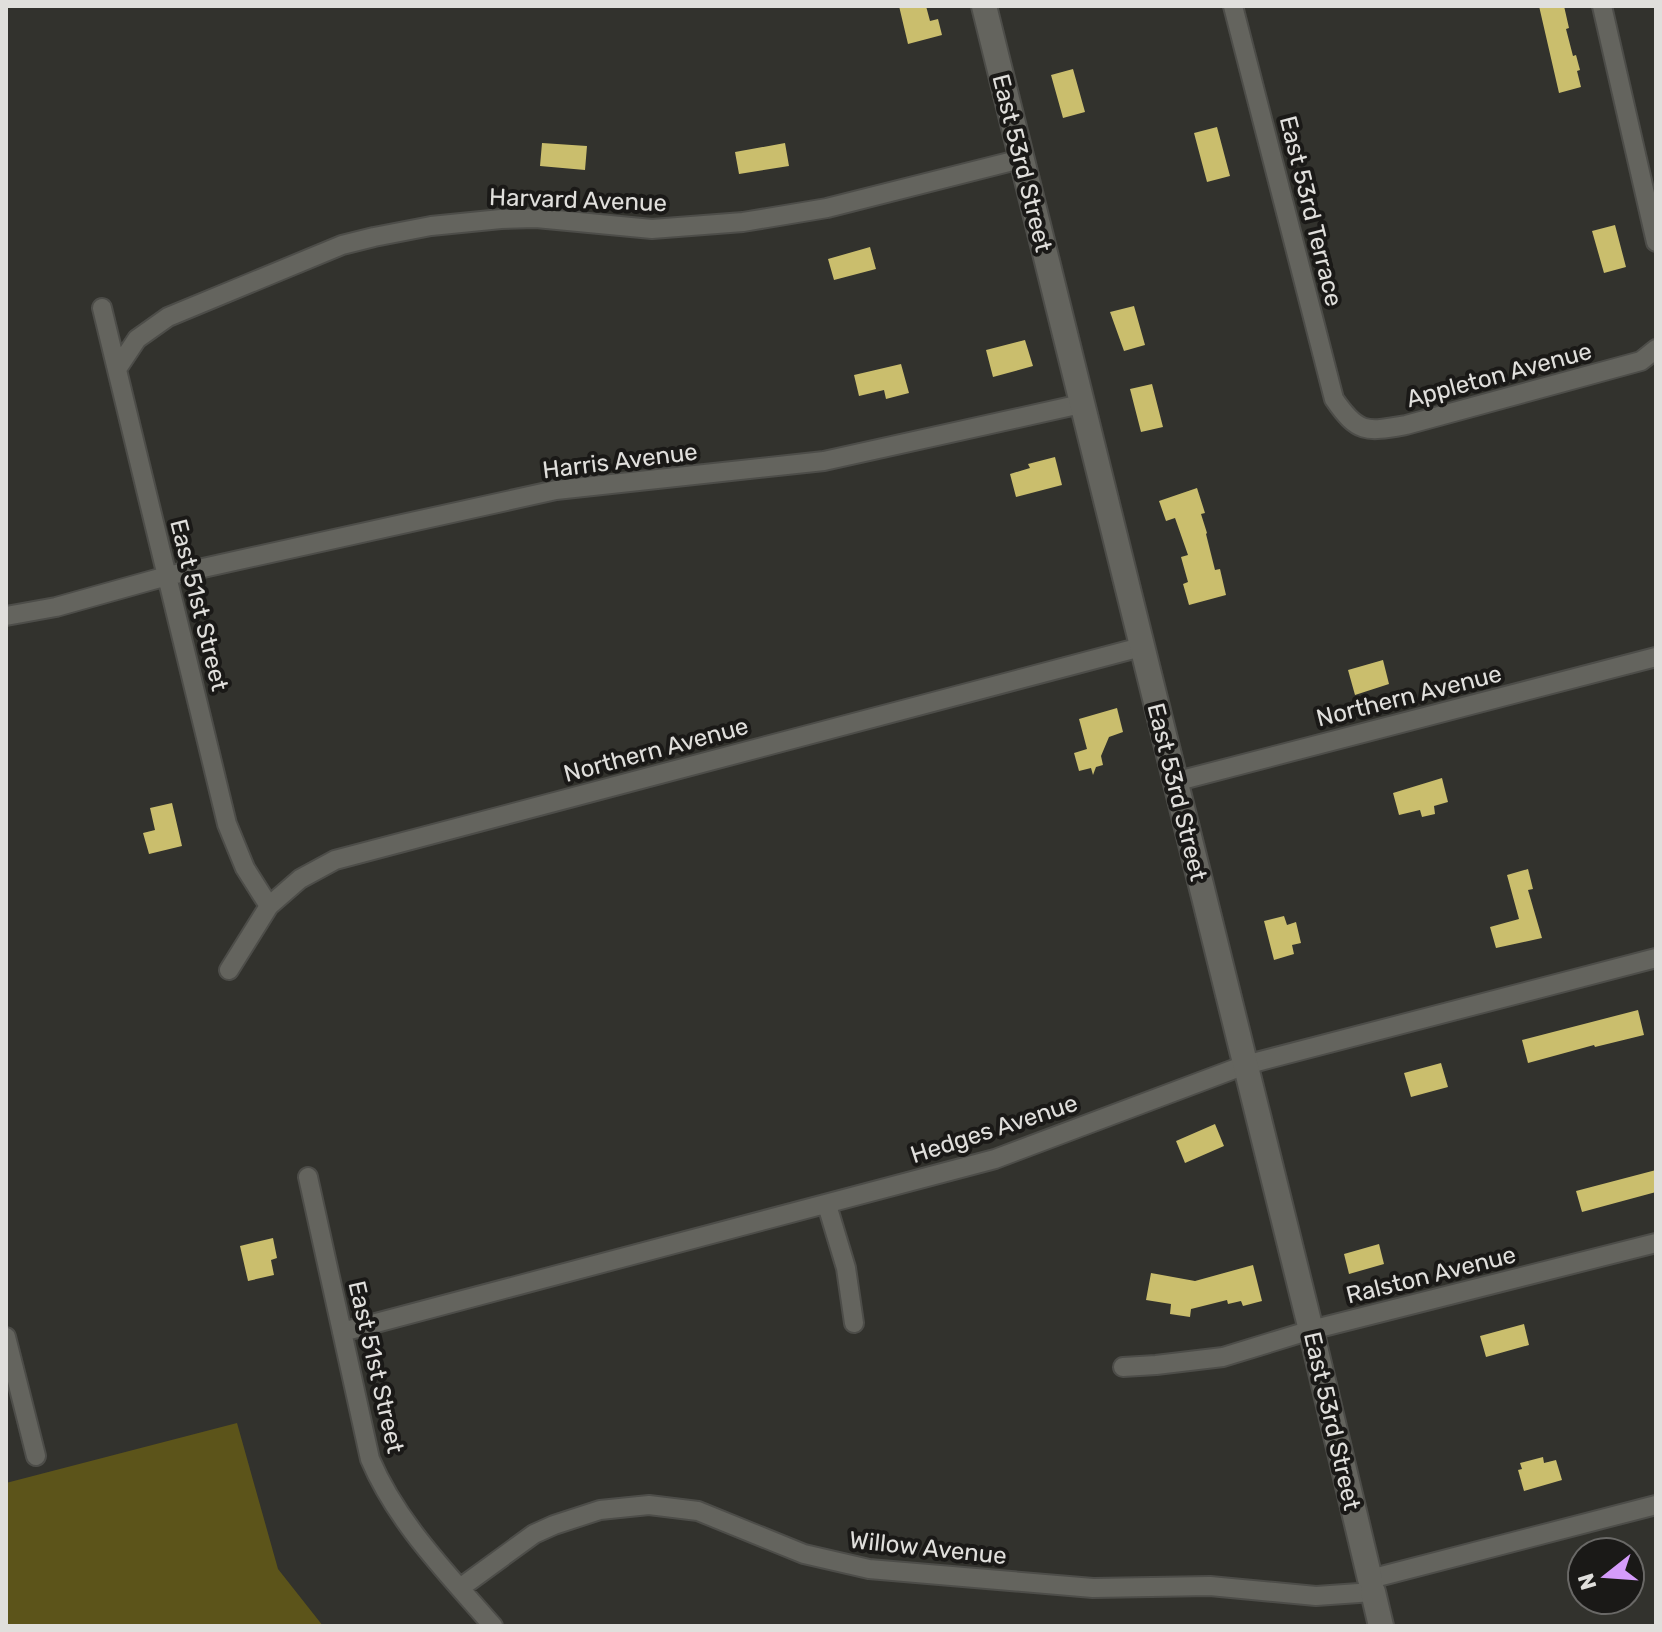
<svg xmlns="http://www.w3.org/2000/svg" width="1662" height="1632" viewBox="0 0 1662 1632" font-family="Rubik,sans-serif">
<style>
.green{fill:#5c541a}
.building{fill:#cabe6d}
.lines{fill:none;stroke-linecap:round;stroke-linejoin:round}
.minor-casing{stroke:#4d4d49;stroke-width:22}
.tertiary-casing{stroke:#4d4d49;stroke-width:28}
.minor{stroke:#64645e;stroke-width:18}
.tertiary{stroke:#64645e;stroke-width:24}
.labels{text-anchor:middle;stroke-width:8;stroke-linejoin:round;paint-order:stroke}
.street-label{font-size:24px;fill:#e0dfdc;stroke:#1a1917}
</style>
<rect width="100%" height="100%" fill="#32322d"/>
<path class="green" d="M 237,1423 L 278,1569 L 323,1626 L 6,1626 L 6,1483 Z"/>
<path class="building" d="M 899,6 L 926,6 L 930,21 L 938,19 L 942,35 L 908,44 Z
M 1539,6 L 1564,6 L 1569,28 L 1566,29 L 1573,56 L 1576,55 L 1580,70 L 1577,71 L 1581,87 L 1559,93 Z
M 1073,69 L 1085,112 L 1063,118 L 1051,75 Z
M 1217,127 L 1230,176 L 1207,182 L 1194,133 Z
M 542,143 L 587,146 L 585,170 L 540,166 Z
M 785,143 L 789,166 L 739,174 L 735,152 Z
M 1615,225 L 1626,267 L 1604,273 L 1592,231 Z
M 870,247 L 876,269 L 834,280 L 828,259 Z
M 1134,306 L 1145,345 L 1124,351 L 1110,312 Z
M 1025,340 L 1033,366 L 993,377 L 986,350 Z
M 901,364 L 909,393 L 886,399 L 884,390 L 859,396 L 854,375 Z
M 1152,384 L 1163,427 L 1141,432 L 1130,389 Z
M 1055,457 L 1062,485 L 1016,497 L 1010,474 L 1030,468 L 1028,464 Z
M 1197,488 L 1205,513 L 1201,514 L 1207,533 L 1206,534 L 1215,570 L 1220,569 L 1226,595 L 1189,605 L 1183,584 L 1188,582 L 1181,557 L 1188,555 L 1175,518 L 1166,521 L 1159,501 Z
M 1383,660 L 1389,684 L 1355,695 L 1348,670 Z
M 1117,708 L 1123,732 L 1109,737 L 1101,756 L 1103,765 L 1096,767 L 1093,775 L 1091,768 L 1079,771 L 1074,753 L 1087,749 L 1079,719 Z
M 1442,778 L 1448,802 L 1434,806 L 1435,814 L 1422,817 L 1420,810 L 1399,815 L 1393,793 Z
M 172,803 L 182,846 L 149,854 L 143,833 L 155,830 L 150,808 Z
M 1528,869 L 1533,889 L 1528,890 L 1542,938 L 1496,948 L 1490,927 L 1519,919 L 1507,875 Z
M 1284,916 L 1287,925 L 1296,922 L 1301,943 L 1292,945 L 1294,954 L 1274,960 L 1264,921 Z
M 1638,1010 L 1644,1035 L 1595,1047 L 1594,1045 L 1528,1063 L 1522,1040 Z
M 1441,1063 L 1448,1087 L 1411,1097 L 1404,1073 Z
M 1215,1124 L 1224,1146 L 1185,1163 L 1176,1141 Z
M 1656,1170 L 1656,1192 L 1582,1212 L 1576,1191 Z
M 273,1238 L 277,1258 L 271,1260 L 274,1275 L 248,1281 L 240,1246 Z
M 1379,1244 L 1384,1264 L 1349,1274 L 1344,1254 Z
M 1253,1265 L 1262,1301 L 1243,1306 L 1241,1301 L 1228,1304 L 1227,1300 L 1191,1309 L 1190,1317 L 1170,1314 L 1171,1304 L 1146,1300 L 1151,1273 L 1195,1281 Z
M 1524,1324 L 1529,1345 L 1486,1357 L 1480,1336 Z
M 1543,1457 L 1544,1463 L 1556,1460 L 1562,1480 L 1524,1491 L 1518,1470 L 1522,1469 L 1520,1463 Z"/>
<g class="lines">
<defs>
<path id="minor" d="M 1233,6 L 1334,399 C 1358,434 1366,432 1406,425 L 1641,361 L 1656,349
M 1602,6 L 1656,242
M 102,308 L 227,824 L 245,868 L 269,906
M 117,369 L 137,339 L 168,317 L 342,245 L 374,237 L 431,226 L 501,219 L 536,218 L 652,229 L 743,222 L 827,208 L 1021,159
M 6,616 L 56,607 L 167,576 L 556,490 L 824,461 L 1081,404
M 1174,782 L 1656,657
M 229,970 L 269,906 L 300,879 L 335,860 L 1141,647
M 308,1177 L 370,1459 C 397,1523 448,1574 493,1626
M 827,1205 L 846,1268 L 854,1323
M 342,1332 L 995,1159 L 1245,1065 L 1656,958
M 6,1337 L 36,1456
M 1123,1367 L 1156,1365 L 1223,1357 L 1311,1330 L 1656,1243
M 460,1588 L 534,1534 L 554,1525 L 600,1510 L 649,1505 L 698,1511 L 804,1554 L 869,1569 L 1093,1588 L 1210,1586 L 1316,1596 L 1373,1592 L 1370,1579 L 1656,1505"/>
<path id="tertiary" d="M 984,6 L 1311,1330 L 1370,1579
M 1373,1592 L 1381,1626"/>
</defs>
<use href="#minor" class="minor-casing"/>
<use href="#tertiary" class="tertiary-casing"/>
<use href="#minor" class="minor"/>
<use href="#tertiary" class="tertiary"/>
</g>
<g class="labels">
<g class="street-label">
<text transform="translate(1022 163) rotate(76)" y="8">East 53rd Street</text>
<text transform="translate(578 200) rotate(2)" y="8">Harvard Avenue</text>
<text transform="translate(1311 211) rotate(76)" y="8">East 53rd Terrace</text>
<text transform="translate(1499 375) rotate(-15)" y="8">Appleton Avenue</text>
<text transform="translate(620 461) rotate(-7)" y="8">Harris Avenue</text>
<text transform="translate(199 605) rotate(76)" y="8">East 51st Street</text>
<text transform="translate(1409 696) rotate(-14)" y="8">Northern Avenue</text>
<text transform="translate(656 750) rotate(-15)" y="8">Northern Avenue</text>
<text transform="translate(1177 792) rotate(76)" y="8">East 53rd Street</text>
<text transform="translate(994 1129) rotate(-18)" y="8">Hedges Avenue</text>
<text transform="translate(1431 1275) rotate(-14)" y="8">Ralston Avenue</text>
<text transform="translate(376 1367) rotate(77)" y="8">East 51st Street</text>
<text transform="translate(1332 1421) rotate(77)" y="8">East 53rd Street</text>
<text transform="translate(928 1548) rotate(6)" y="8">Willow Avenue</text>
</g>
</g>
<rect width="1662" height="1632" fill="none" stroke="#e0dfdc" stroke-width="16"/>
<g transform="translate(1606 1576) rotate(253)"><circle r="38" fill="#1a1917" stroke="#696866" stroke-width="2"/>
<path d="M0-6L14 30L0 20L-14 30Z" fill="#d59cfb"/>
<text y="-12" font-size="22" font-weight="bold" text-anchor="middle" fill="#e0dfdc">N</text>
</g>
</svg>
